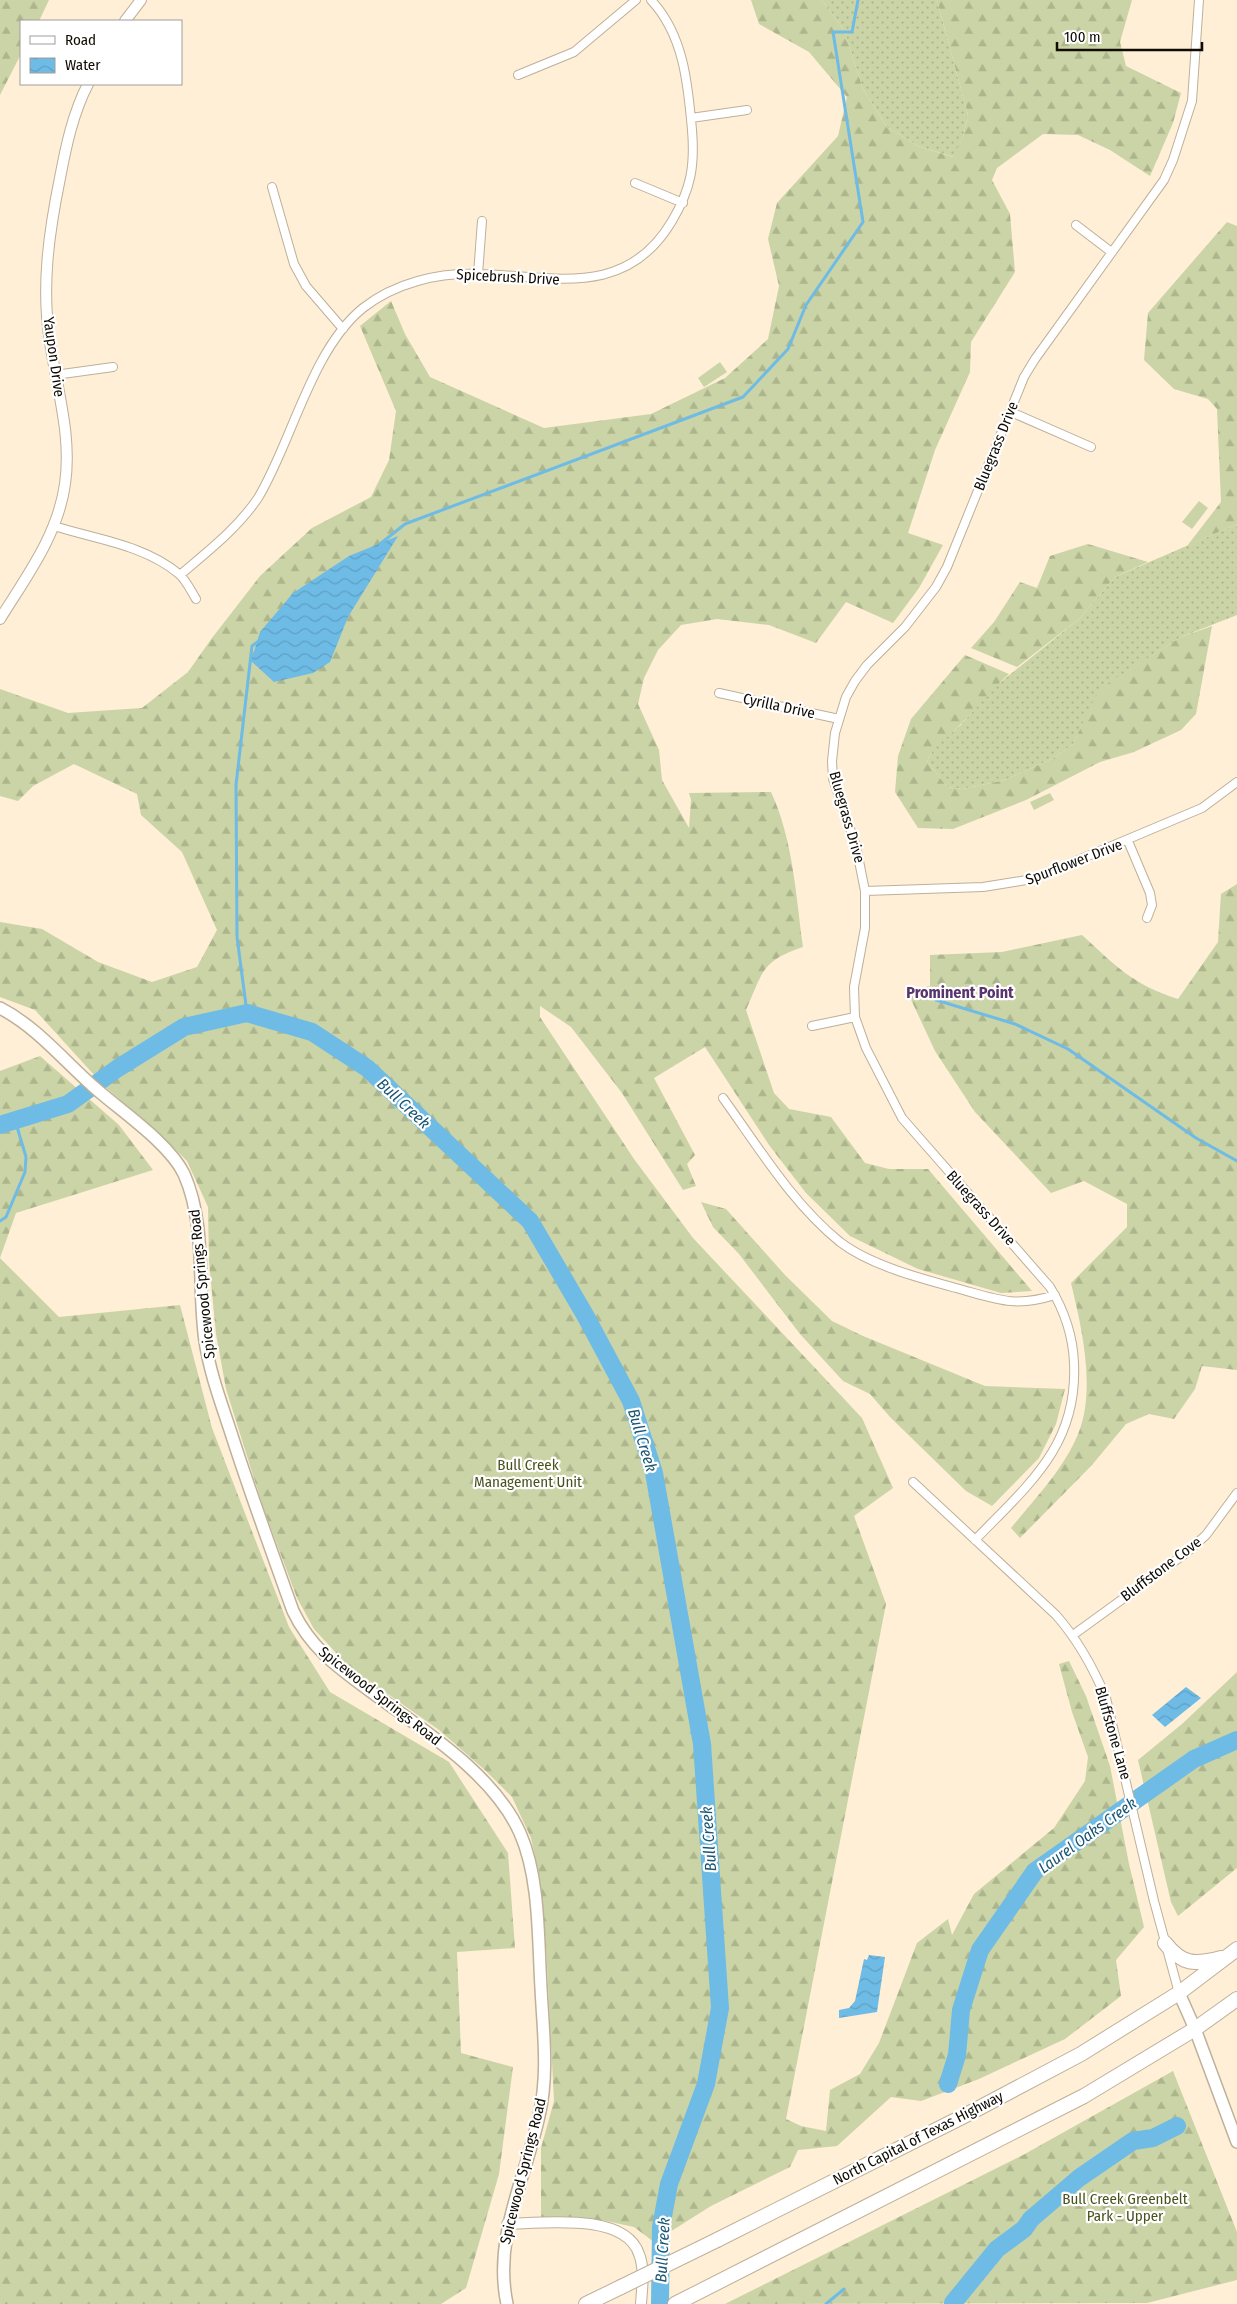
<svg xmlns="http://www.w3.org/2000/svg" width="1237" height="2304" viewBox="0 0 1237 2304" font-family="'Fira Sans Condensed',sans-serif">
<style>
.grass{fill:url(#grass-dots)}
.forest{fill:url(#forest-firs)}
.pitch{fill:#cbd4a6}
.water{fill:url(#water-waves)}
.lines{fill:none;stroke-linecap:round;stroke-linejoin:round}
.stream{stroke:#6ebbe6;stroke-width:3}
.river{stroke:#6ebbe6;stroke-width:18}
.minor-casing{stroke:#beb099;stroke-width:10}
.tertiary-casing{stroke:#beb099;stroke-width:12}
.secondary-casing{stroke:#beb099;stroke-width:14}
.trunk-casing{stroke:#beb099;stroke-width:16}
.minor{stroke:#fff;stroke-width:8}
.tertiary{stroke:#fff;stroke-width:10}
.secondary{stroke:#fff;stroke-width:11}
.trunk{stroke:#fff;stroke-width:14}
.trunk-bridge-casing{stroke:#beb099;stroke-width:16;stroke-linecap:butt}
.trunk-bridge{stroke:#fff;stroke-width:14}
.labels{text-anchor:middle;stroke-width:4.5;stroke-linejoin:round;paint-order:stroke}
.street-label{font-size:15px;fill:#100c04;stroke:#fff}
.park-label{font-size:15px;fill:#4b531d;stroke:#fff}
.neighbourhood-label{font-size:16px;font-weight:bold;fill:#59356e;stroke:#fff}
.water-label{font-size:16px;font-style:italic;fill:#1a5573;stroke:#fff}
</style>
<defs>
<pattern id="grass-dots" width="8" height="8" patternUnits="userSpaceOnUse" patternTransform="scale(1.25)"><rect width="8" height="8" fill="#cbd4a6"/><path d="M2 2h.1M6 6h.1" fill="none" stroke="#adb58d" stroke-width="1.8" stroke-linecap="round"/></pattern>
<pattern id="forest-firs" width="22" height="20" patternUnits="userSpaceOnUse" patternTransform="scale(1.25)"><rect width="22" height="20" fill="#cbd4a6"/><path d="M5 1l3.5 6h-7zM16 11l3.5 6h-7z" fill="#adb58d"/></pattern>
<pattern id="water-waves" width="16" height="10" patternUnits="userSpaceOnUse" patternTransform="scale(1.25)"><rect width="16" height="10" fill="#6ebbe6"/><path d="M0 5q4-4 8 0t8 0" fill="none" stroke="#5ea0c4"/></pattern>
</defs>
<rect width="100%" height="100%" fill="#feefd6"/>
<path class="grass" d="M 822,0 L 937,0 L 968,115 L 963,137 L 954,157 L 918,146 L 887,127 L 863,89 L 844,30 Z
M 1237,524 L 1237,615 L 1181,637 L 1100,689 L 1073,744 L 1054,758 L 1005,780 L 962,789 L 947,787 L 927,761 L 935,746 L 960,726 L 992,689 L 1079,619 L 1115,577 Z"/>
<path class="forest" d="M 0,0 L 49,0 L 39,21 L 21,21 L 21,54 L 0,95 Z
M 751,0 L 822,0 L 844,30 L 863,89 L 887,127 L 918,146 L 953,157 L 963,137 L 968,115 L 937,0 L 1132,0 L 1120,42 L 1126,66 L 1181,93 L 1173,123 L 1150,176 L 1110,150 L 1078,135 L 1043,134 L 997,168 L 992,180 L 1010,214 L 1015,272 L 971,342 L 970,372 L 935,450 L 908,533 L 943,545 L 919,588 L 893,623 L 846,602 L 816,643 L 769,625 L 717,619 L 681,625 L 658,650 L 644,678 L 638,704 L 659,750 L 662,780 L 689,828 L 691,800 L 689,793 L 771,792 C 793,839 796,896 803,947 C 761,961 763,972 746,1010 L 774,1093 L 789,1109 L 831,1117 L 865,1163 L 889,1169 L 928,1169 L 1032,1291 L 1001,1293 L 918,1269 L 850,1236 L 806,1193 L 769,1145 L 705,1047 L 654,1078 L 695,1155 L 687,1164 L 696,1186 L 683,1190 L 622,1093 L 571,1027 L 540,1006 L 540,1017 L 634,1159 L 693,1238 L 862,1418 L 893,1488 L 854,1516 L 886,1604 L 786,2119 L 801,2126 L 826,2131 L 830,2090 L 860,2074 L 879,2043 L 917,1943 L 948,1919 L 952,1935 L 974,1894 L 1054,1828 L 1085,1781 L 1088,1757 L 1072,1712 L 1059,1664 L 1069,1661 L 1086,1696 L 1110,1766 L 1129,1864 L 1144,1927 L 1116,1960 L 1121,1996 L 1065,2039 L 979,2079 L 921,2101 L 891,2097 L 837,2146 L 798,2150 L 790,2167 L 711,2206 L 654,2242 L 634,2227 L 602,2220 L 541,2220 L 541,2148 L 554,2101 L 546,1946 L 540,1879 L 531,1838 L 512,1797 L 486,1771 L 439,1730 L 348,1666 L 314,1629 L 297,1598 L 263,1507 L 226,1389 L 216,1334 L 209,1262 L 208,1207 L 187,1161 L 156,1130 L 105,1087 L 35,1010 L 0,997 L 0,922 L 42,929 L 98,962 L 152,982 L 197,967 L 217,930 L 182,852 L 141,815 L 137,794 L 74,764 L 33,786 L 18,801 L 0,796 L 0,689 L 68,713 L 142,708 L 188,672 L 212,638 L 260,576 L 312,528 L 371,497 L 389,460 L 396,411 L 360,326 L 391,301 L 405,334 L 430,377 L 544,428 L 651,414 L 725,378 L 768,339 L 779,286 L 768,239 L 777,203 L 838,136 L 847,97 L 809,52 L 759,24 Z
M 1227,222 L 1237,226 L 1237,524 L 1187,546 L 1221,502 L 1217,409 L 1208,399 L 1174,389 L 1144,360 L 1148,313 Z
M 1088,544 L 1148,562 L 1115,577 L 1079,619 L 1017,667 L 971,648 L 994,622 L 1020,582 L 1037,588 L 1050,556 Z
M 1212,626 L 1196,714 L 1181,730 L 1134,752 L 1100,762 L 1026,800 L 953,829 L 918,828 L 895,792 L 898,756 L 911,719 L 965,655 L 1009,674 C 991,690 977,708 961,724 C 947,739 937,741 927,761 L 947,787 L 962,789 L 1005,780 L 1054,758 L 1073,744 L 1099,689 L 1181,637 Z
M 1237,884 L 1237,1370 L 1202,1366 L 1195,1389 L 1174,1419 L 1149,1414 L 1126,1424 L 1092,1465 L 1020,1538 L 1011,1528 C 1033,1501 1060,1473 1075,1441 C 1098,1396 1082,1329 1071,1283 L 1127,1227 L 1127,1204 L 1084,1181 L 1051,1193 L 975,1112 L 935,1051 L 907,991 L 930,986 L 930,955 L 1002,952 L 1082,935 C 1117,967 1132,984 1178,999 L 1218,942 L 1221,894 Z
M 40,1056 L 119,1125 L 153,1170 L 16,1213 L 0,1258 L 59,1317 L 180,1305 L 212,1428 L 289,1627 L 330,1692 L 449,1762 L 508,1853 L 515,1948 L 457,1952 L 461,2053 L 513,2067 L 499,2174 L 466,2288 L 441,2304 L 0,2304 L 0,1071 Z
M 701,1202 L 726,1209 L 785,1275 L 832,1321 L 863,1336 L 985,1386 L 1065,1389 L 1056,1424 L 1039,1458 L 992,1506 L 966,1491 L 890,1417 L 870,1394 L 843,1381 L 800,1334 L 739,1254 L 713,1227 Z
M 1237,1672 L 1237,1868 L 1178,1916 L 1171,1902 L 1138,1760 L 1182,1724 Z
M 1173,2071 L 1237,2232 L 1237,2280 L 1147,2303 L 725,2304 L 1023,2155 Z"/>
<path class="pitch" d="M 720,362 L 727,372 L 704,387 L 698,378 Z
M 1199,501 L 1208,508 L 1192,529 L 1182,522 Z
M 1050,793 L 1054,800 L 1034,810 L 1030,802 Z"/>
<path class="water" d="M 398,536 L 348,617 L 330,662 L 313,673 L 274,682 L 251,661 L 260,632 L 293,593 L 349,556 Z
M 1186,1687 L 1201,1698 L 1165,1727 L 1152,1715 Z
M 869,1955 L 885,1957 L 877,2012 L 839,2018 L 839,2010 L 849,2008 L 855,2001 L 864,1959 L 867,1960 Z"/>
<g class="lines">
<path class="stream" d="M 380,544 L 405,524 L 743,397 L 788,349 L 806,305 L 863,222 L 833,32 L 852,32 L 858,0
M 936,1000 L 1015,1024 L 1068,1049 L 1196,1138 L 1237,1161
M 247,1013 L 237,937 L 236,785 L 252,646 L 260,640
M 0,1221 L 6,1217 L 25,1172 L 26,1157 L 15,1120
M 826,2304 L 844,2289"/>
<path class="river" d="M 0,1125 L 68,1104 L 118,1068 L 184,1027 L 247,1013 L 312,1032 L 367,1068 L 530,1221 L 585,1315 L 631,1401 L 654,1473 L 702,1744 L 720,2008 L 706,2084 L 669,2184 L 661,2227 L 660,2304
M 948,2084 L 957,2055 L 961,2010 L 980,1950 L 1035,1871 L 1194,1759 L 1237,1740
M 953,2303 L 997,2249 L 1024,2229 L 1031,2219 L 1079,2178 L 1133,2141 L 1153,2138 L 1177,2126"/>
<defs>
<path id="minor" d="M 518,75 L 574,52 L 636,0
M 691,118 L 747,110
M 635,183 L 683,203
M 272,187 L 294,264 L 306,286 L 343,329
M 1076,225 L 1110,251
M 478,274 L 482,221
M 55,375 L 113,367
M 1011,412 L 1091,447
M 54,526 C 95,539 145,545 179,574 C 186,580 191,591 196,599
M 180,575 C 208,551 237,529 258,498 C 292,442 311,350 363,308 C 395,283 439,272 479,274 C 553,276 626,299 672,221 C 691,189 695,166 692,130 C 688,85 684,35 651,0
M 719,693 L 839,719
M 1128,841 L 1150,893 L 1152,905 L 1147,918
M 865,891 L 983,887 L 1033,879 L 1202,808 L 1237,782
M 812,1026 L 855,1017
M 723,1098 C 759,1148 792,1203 840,1242 C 870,1265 919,1278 956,1288 C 996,1299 1014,1308 1055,1295
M 913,1482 L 1056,1615 C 1078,1640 1093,1667 1106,1698 L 1154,1901 L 1179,1993
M 975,1540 C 1028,1485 1078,1446 1074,1363 C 1073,1336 1064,1310 1050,1287 L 902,1118 L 866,1048 L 855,1017 L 854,987 L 865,928 L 865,891 L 856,846 L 833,779 L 832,761 L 835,733 L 846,697 L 855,681 L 867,665 L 905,627 L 936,587 L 947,567 L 1024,377 L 1035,359 L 1164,180 L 1173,160 L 1192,101 L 1199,0
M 1073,1635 L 1186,1553 L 1206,1535 L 1237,1493"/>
<path id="tertiary" d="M 125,21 L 141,0
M 0,619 C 26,577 58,535 65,484 C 72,436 57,390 50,342 C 41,287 49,232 60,178 C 66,146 73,113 88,84
M 507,2224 C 543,2223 625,2212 639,2254 C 645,2269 642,2288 641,2304"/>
<path id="secondary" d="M 0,1008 C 37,1027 64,1061 95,1088 C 121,1111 169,1143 184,1174 C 207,1226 197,1286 205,1341 C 210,1374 222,1405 232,1436 C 251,1495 272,1552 293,1611 C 311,1649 339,1668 373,1693 C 423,1730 494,1774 520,1833 C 540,1878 538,1939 541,1988 C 543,2030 549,2074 539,2116 C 525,2180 493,2238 507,2304
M 1179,1993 L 1195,2029 L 1237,2142"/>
<path id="trunk" d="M 1165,1943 C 1182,1965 1195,1965 1221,1958
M 717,2240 L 964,2116 L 1081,2054 L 1179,1993 L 1237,1949
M 586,2304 L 621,2287
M 675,2304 L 1084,2096 L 1195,2029 L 1237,1999"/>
</defs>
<use href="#minor" class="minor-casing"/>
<use href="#tertiary" class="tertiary-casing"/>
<use href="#secondary" class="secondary-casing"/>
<use href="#trunk" class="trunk-casing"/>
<use href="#minor" class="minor"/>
<use href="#tertiary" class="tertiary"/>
<use href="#secondary" class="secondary"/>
<use href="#trunk" class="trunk"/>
<defs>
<path id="trunk-bridge" d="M 621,2287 L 717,2240"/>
</defs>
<use href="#trunk-bridge" class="trunk-bridge-casing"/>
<use href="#trunk-bridge" class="trunk-bridge"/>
</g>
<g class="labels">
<g class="street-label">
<text transform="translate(508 277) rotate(3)" y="5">Spicebrush Drive</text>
<text transform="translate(54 357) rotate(82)" y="5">Yaupon Drive</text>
<text transform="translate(996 446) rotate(-68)" y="5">Bluegrass Drive</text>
<text transform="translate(779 706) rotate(12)" y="5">Cyrilla Drive</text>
<text transform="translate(847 817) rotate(74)" y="5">Bluegrass Drive</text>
<text transform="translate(1074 862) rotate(-21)" y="5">Spurflower Drive</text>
<text transform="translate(981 1208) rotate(48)" y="5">Bluegrass Drive</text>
<text transform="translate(202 1284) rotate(-96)" y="5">Spicewood Springs Road</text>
<text transform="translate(1161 1569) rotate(-37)" y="5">Bluffstone Cove</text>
<text transform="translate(380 1696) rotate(38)" y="5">Spicewood Springs Road</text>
<text transform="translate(1113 1733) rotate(74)" y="5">Bluffstone Lane</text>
<text transform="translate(918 2138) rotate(-27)" y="5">North Capital of Texas Highway</text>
<text transform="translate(523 2171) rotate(-76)" y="5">Spicewood Springs Road</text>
</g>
<g class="park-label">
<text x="528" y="1470">Bull Creek<tspan x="528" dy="17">Management Unit</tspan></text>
<text x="1125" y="2204">Bull Creek Greenbelt<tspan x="1125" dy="17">Park - Upper</tspan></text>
</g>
<g class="neighbourhood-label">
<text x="960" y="998">Prominent Point</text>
</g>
<g class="water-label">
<text transform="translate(404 1103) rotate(43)" y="6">Bull Creek</text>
<text transform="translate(643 1440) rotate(73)" y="6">Bull Creek</text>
<text transform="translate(1087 1835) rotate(-36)" y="6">Laurel Oaks Creek</text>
<text transform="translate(708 1839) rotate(-94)" y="6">Bull Creek</text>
<text transform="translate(662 2250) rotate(-87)" y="6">Bull Creek</text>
</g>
</g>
<rect x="20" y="20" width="162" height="65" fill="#ffffff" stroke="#9f9e9b"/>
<rect x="30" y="36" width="25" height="8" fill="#ffffff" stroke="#9f9e9b"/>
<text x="65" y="45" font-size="15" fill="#100c04">Road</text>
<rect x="30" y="58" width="25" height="15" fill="url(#water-waves)" stroke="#9f9e9b"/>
<text x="65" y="70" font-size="15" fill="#100c04">Water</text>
<path d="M1057 42v8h145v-8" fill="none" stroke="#100c04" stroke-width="2.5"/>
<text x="1064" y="42" font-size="15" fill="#100c04" stroke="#ffffff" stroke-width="4" paint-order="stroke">100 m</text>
</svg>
